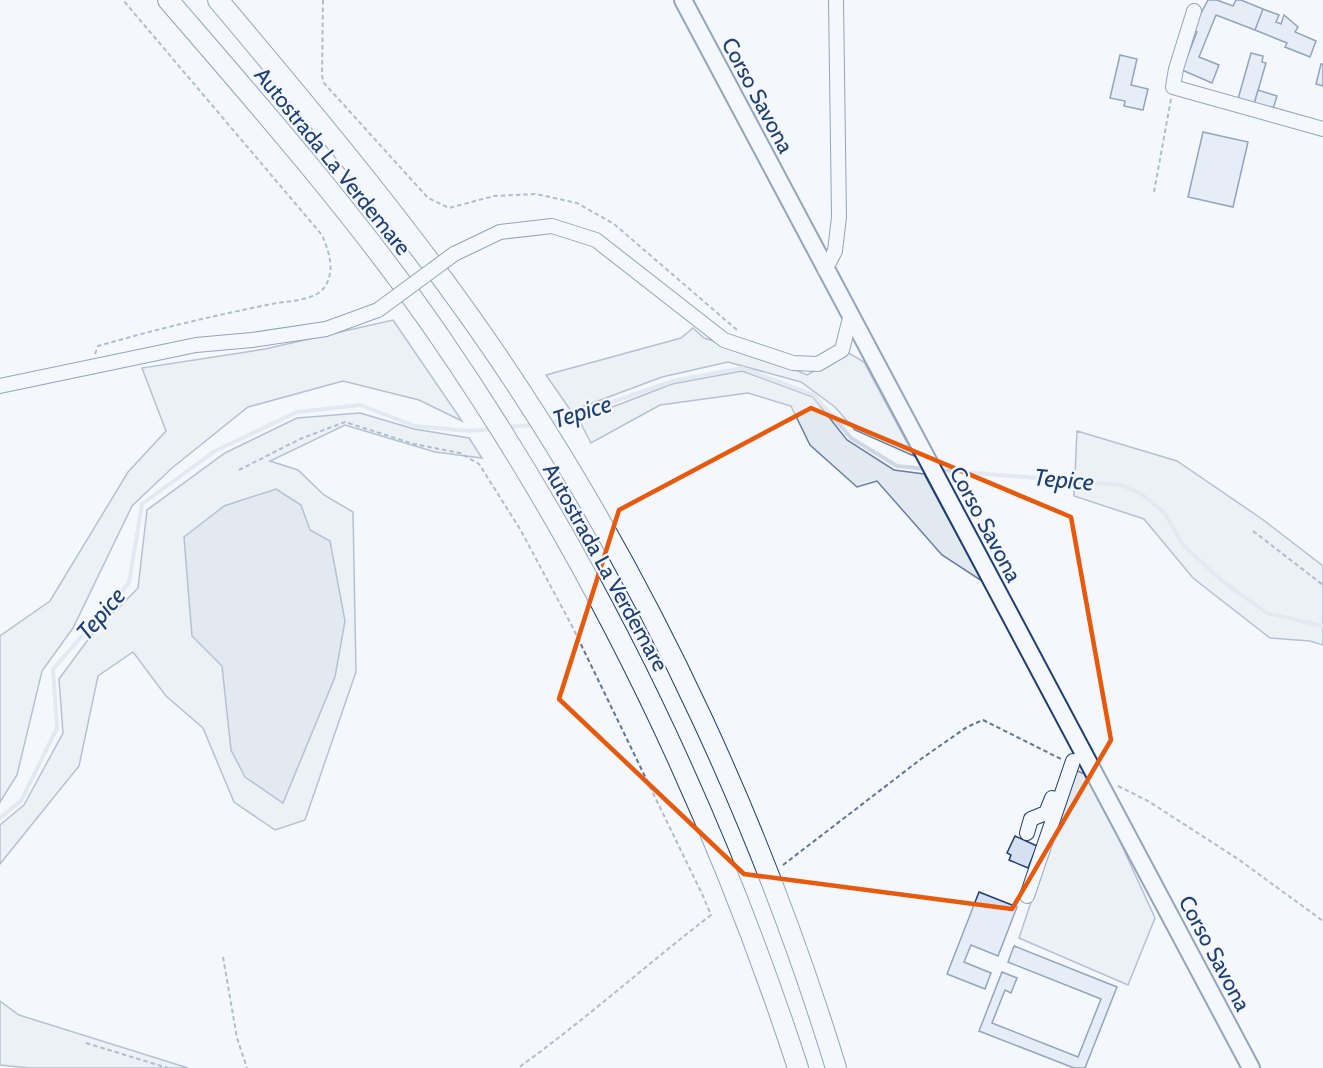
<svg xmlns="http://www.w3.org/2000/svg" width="1323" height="1068" viewBox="0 0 1323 1068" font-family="Cabin,sans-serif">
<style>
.green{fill:#e3e9f0;stroke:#687fa3;stroke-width:1.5}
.water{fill:#cfd7e4;stroke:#687fa3;stroke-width:1.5}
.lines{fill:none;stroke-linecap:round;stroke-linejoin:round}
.stream{stroke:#cfd7e4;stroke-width:4}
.building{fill:#d5e0f0;stroke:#1d3f73;stroke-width:1.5}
.minor-casing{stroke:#1d3f73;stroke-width:16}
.major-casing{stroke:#1d3f73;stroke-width:20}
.highway-casing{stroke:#1d3f73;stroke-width:22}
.path{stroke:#5e769c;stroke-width:2;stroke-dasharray:4.5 3;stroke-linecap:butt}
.minor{stroke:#f4f7fb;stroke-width:14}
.major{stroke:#f4f7fb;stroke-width:16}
.highway{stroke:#f4f7fb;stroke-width:20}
.minor-bridge-casing{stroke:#1d3f73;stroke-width:16;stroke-linecap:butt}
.minor-bridge{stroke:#f4f7fb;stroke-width:14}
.marked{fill:none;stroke:#e8590c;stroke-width:4.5;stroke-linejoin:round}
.labels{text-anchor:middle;stroke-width:4.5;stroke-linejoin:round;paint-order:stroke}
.street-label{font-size:22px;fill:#1d3f73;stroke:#f4f7fb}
.water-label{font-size:24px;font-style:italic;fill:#1d3f73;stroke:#f4f7fb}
</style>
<rect width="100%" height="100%" fill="#f4f7fb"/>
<path class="green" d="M 393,320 L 462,421 L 419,400 L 343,381 L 248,407 L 172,468 L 132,506 L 73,628 L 42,671 L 17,775 L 0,802 L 0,636 L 50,601 L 128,472 L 166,431 L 142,368 L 265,349 Z
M 693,328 L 704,338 L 768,358 L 807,375 L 849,353 L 864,362 L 914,456 L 855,430 L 835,407 L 801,382 L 728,362 L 662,377 L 571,411 L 546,375 L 681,338 Z
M 742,371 L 813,397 L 847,440 L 894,470 L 924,474 L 982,581 L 942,555 L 877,481 L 857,487 L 810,445 L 791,406 L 748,393 L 660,405 L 591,443 L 579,420 L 672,384 Z
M 360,413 L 414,429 L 469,438 L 482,458 L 435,452 L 345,425 L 270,461 L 298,470 L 324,495 L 353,512 L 356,672 L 305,820 L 275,830 L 234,802 L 203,728 L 166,696 L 133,652 L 98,676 L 79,766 L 0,864 L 0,825 L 24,805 L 63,733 L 59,679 L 90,637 L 138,588 L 147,510 L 225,453 L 297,418 Z
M 1077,431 L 1177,461 L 1262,519 L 1323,566 L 1323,645 L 1310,641 L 1270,638 L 1193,578 L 1144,519 L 1074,496 Z
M 1075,770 L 1090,776 L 1155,918 L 1128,985 L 1019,938 Z
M 0,1001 L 19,1015 L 188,1068 L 29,1068 L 0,1065 Z"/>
<path class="water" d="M 276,489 L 301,505 L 310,530 L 330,541 L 345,621 L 335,677 L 283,803 L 245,777 L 231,750 L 222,666 L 192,636 L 184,537 L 224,506 Z"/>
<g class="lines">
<path class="stream" d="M 549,424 L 673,381 L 742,368 L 814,395 L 851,438 L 897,466 L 926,469
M 507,427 L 536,425
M 940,470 L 1121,485 L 1140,493 L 1164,512 L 1183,545 L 1222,581 L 1267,613 L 1323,626
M 0,818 L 21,801 L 57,728 L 53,669 L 129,583 L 142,504 L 215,451 L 297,412 L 360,405 L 415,426 L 469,431 L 494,429"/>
</g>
<path class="building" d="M 1208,0 L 1217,0 L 1233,6 L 1236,0 L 1241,0 L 1263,9 L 1255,30 L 1216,15 L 1199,57 L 1219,65 L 1212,83 L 1182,70 L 1197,32 L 1192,30 Z
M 1263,9 L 1279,15 L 1276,22 L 1281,24 L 1284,15 L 1298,27 L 1295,32 L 1316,41 L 1310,57 L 1285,47 L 1287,43 L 1255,30 Z
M 1251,53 L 1263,56 L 1262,62 L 1266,63 L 1254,104 L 1238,99 Z
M 1120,55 L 1137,59 L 1131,85 L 1148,89 L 1143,110 L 1124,106 L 1125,101 L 1110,98 Z
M 1321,64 L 1323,64 L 1323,86 L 1316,84 Z
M 1258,90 L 1277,96 L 1273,109 L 1254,104 Z
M 1203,132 L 1248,142 L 1233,207 L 1188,197 Z
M 1015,836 L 1037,846 L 1028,868 L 1009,860 L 1011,855 L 1007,853 Z
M 979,892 L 1017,907 L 998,956 L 971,945 L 964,962 L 991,973 L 985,989 L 947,974 Z
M 1014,946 L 1117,987 L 1085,1068 L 1074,1068 L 979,1031 L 1002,972 L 1017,978 L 1011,993 L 1005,990 L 992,1023 L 1078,1057 L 1101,999 L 1008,962 Z"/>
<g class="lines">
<defs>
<path id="minor" d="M 1194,11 L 1176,69 L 1173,87 L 1323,129
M 454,254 L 500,232 L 552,226 L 596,240 L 724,340 L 793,363 L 818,364 L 842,350 L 850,318
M 825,270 L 835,251 L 839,217 L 836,0
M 0,386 L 196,345 L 252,340 L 326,329 L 378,310
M 1027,833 L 1031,819 L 1046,813 L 1052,798
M 1027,896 L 1073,761"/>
<path id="major" d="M 683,0 L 1251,1068"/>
<path id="highway" d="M 168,0 C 262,109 358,218 440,337 C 595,563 713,808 798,1068
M 218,0 C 324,126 430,252 520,390 C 656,598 763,830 836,1068"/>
</defs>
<use href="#minor" class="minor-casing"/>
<use href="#major" class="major-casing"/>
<use href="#highway" class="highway-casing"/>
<path class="path" d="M 323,0 L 322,76 L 324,83 L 428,198 L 449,208 L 494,196 L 536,194 L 577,203 L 614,224 L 737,330
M 1154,192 L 1171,99
M 95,354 L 98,346 C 157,329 216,315 277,303 C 290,301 315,300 324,288 C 336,271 329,252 322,235 L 123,0
M 239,470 L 300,439 L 345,422 L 414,444 L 460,453 L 479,464 L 520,529 L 572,626 L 703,896 L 711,915 C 646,965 585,1020 518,1068
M 1253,531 L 1323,585
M 1118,786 L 1148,801 L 1238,859 L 1323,921
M 783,865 L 921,759 L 967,727 L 983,720 L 1061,759
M 223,957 L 237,1038 L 247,1068
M 86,1043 L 168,1068"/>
<use href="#minor" class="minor"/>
<use href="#major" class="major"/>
<use href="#highway" class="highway"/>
<defs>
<path id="minor-bridge" d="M 378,310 L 454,254"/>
</defs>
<use href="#minor-bridge" class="minor-bridge-casing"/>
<use href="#minor-bridge" class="minor-bridge"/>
</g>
<path d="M0 0H1323V1068H0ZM 811,408 L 1071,517 L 1111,740 L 1012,909 L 744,874 L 559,699 L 619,510 Z" fill="#f4f7fb" fill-opacity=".55" fill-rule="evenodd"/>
<path class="marked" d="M 811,408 L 1071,517 L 1111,740 L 1012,909 L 744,874 L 559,699 L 619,510 Z"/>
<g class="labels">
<g class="street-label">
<text transform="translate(758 95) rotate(62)" y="8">Corso Savona</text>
<text transform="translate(333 161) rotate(51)" y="8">Autostrada La Verdemare</text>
<text transform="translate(986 524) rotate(62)" y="8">Corso Savona</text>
<text transform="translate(606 567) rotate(61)" y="8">Autostrada La Verdemare</text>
<text transform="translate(1215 953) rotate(62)" y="8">Corso Savona</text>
</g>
<g class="water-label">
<text transform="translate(582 412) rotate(-17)" y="8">Tepice</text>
<text transform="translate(1064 480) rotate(5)" y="8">Tepice</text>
<text transform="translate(101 614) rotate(-49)" y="8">Tepice</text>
</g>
</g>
</svg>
